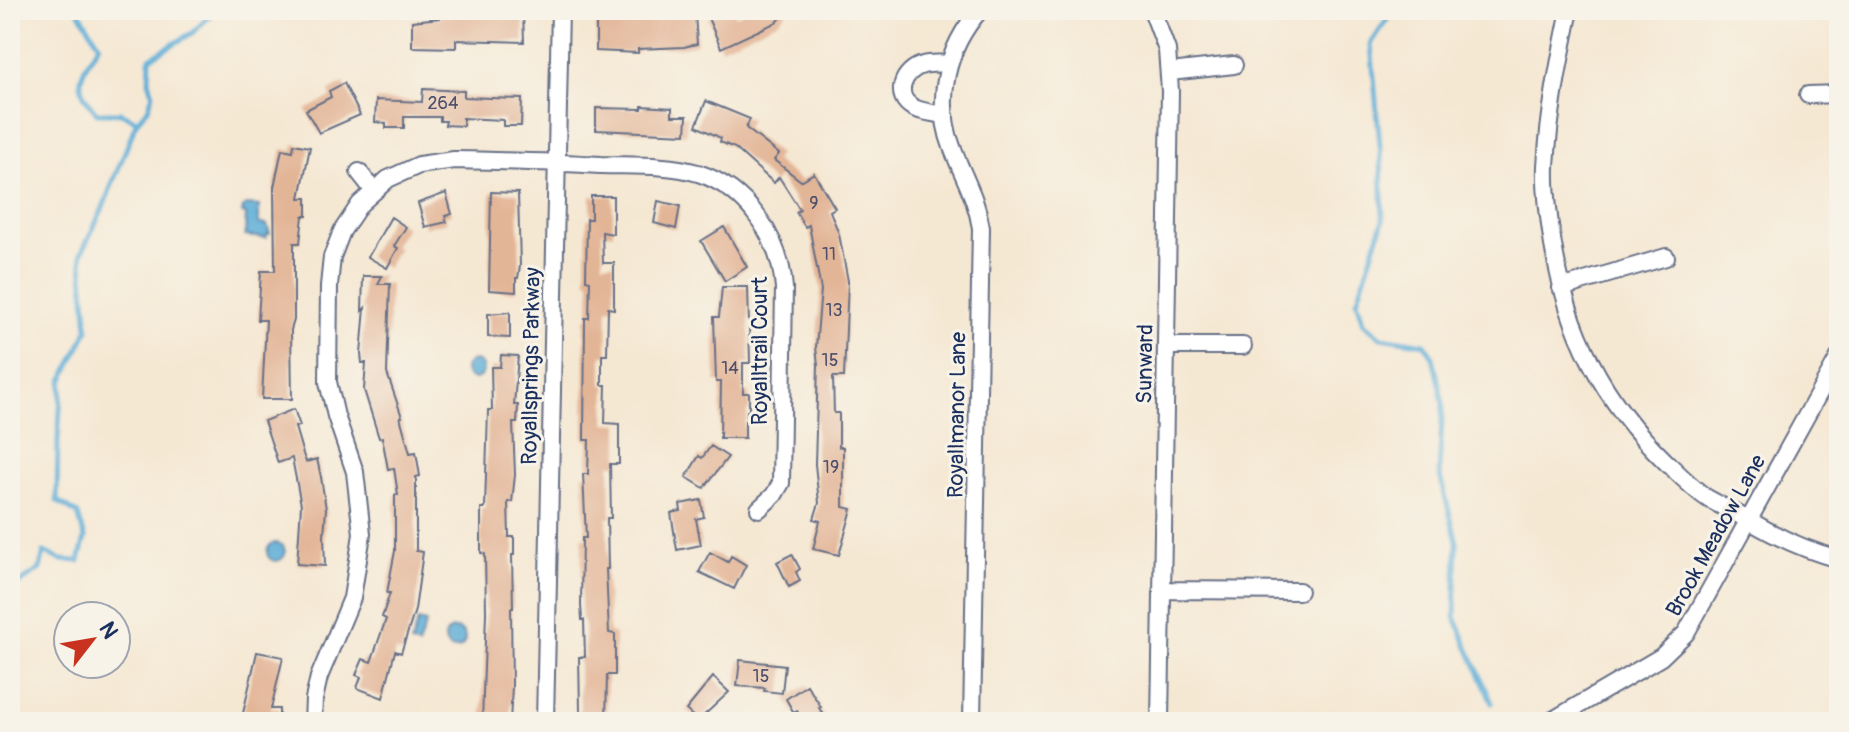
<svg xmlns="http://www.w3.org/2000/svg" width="1849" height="732" viewBox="0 0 1849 732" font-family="Pangolin,sans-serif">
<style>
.water{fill:#5dadd7;stroke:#3c6e9a;stroke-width:2}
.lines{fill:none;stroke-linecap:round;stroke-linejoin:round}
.stream{stroke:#5dadd7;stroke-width:5}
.building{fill:#e3b597}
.minor-casing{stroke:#677087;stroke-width:20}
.minor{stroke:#fff;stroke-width:16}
.labels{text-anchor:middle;stroke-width:6;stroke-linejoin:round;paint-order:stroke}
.number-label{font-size:18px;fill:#4d506c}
.street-label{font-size:22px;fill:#1b2f5e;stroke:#f7f3e8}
</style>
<rect width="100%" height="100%" fill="#f7f3e8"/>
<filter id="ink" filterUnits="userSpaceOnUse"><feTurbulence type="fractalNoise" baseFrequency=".0125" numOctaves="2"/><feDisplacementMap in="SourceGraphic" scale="16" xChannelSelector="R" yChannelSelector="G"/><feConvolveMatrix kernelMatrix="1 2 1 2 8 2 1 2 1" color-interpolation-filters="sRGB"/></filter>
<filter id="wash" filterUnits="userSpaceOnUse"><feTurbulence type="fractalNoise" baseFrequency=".006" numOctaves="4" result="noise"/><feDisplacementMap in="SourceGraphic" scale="32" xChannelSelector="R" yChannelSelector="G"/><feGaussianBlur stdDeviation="1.8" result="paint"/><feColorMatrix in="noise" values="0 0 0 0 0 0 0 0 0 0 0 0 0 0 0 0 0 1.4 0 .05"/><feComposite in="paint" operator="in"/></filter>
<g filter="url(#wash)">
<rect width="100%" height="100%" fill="#f5e8d3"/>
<path class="water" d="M 246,205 L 259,206 L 259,224 L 267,225 L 270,234 L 267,234 L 266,238 L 245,236 L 246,214 L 242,213 L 243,207 Z
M465 370a9 9 0 1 1 18 0a9 9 0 1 1-18 0Z
M267 552a9 9 0 1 1 18 0a9 9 0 1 1-18 0Z
M 418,621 L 426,623 L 418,646 L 411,643 Z
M445 639a10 10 0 1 1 20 0a10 10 0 1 1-20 0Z"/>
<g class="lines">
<path class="stream" d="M 78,10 L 99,44 C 81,74 70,84 97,113 L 121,113 L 137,121
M 1393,10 L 1371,44 L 1381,157 L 1383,221 L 1357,301 L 1364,323 L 1381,337 L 1425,344 L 1433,357 L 1443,403 L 1439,472 L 1457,542 L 1455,617 L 1492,703
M 10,590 L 40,569 L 44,552 L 61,560 L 79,561 L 85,538 L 78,514 L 57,501 L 58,438 L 62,382 L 88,329 L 81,254 L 102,210 L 137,121 L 148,109 L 153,94 L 149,81 L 150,58 L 192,33 L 216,10"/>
</g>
<g id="blocks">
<path class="building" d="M 440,10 L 523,11 L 524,42 L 456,40 L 456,48 L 412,47 L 412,21 L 440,18 Z
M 733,10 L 736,16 L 747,10 L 789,10 L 777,22 L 721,48 L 708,18 L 723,11 L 725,14 Z
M 618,11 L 639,12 L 639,15 L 695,13 L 697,44 L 684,47 L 638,49 L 638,53 L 596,51 L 596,17 L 618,18 Z
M 344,83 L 360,115 L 319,133 L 306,110 L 331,97 L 329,91 Z
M 423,89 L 464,91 L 464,97 L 522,99 L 521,126 L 503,126 L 503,120 L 463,118 L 463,126 L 445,125 L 446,121 L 440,121 L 440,117 L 404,117 L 404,128 L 386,128 L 386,123 L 375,122 L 376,100 L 422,102 Z
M 706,101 L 750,119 L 746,128 L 779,154 L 774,160 L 801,181 L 814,173 L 835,208 L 830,211 L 839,234 L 848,281 L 844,377 L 833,377 L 834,413 L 839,413 L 839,447 L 843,447 L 843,507 L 852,509 L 839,555 L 813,549 L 820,521 L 814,519 L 819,503 L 815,464 L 818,365 L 816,347 L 821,290 L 809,225 L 805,227 L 796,212 L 800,210 L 779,177 L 774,183 L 735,148 L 720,142 L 721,138 L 696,126 Z
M 642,106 L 672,108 L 672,116 L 687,116 L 686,134 L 596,130 L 596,108 L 642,109 Z
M 294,144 L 310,147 L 300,198 L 307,198 L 307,216 L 303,216 L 300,243 L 294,243 L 294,320 L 291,330 L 292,399 L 262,399 L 266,320 L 258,320 L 261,271 L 275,271 L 274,187 L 282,149 L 293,151 Z
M 491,192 L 518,193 L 520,266 L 518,278 L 516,278 L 516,292 L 489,290 Z
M 446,193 L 452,214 L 445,216 L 447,222 L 425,227 L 418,203 Z
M 591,196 L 613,196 L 613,234 L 602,232 L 603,263 L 614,263 L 614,309 L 608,308 L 607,355 L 602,355 L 602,385 L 606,385 L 605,423 L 619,424 L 619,464 L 610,464 L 611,518 L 607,518 L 608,569 L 606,569 L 609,633 L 615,634 L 615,675 L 607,675 L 606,722 L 580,722 L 580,711 L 579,657 L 585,657 L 584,620 L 582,620 L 581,605 L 582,538 L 586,538 L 583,474 L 588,474 L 589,440 L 584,440 L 585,318 L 589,318 L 590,281 L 586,280 L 587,219 L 591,219 Z
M 658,201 L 680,206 L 676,229 L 654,223 Z
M 391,217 L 406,227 L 394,246 L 398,248 L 387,268 L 368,257 Z
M 724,227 L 747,267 L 725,281 L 701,241 Z
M 363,276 L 382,276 L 378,284 L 390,284 L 387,373 L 402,417 L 400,417 L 410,453 L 416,452 L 420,476 L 416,477 L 416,551 L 423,552 L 415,610 L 401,653 L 395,651 L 383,698 L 357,688 L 361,677 L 356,675 L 363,659 L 371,662 L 386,619 L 382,617 L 390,593 L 387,593 L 395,551 L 395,495 L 398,495 L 394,468 L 388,469 L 382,437 L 379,438 L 364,390 L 366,363 L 362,363 L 361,354 L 365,308 L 362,311 Z
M 722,287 L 748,287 L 750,363 L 743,363 L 743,393 L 749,393 L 749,411 L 747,411 L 747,421 L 745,421 L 745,438 L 720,438 L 721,382 L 716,382 L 714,317 L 719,317 Z
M 510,312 L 510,338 L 488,337 L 488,314 Z
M 501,355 L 518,356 L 514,405 L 518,405 L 517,423 L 513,423 L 515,475 L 512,502 L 508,502 L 509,537 L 514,537 L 514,555 L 512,555 L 513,608 L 511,608 L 512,686 L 510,722 L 482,722 L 486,613 L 485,554 L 481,553 L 481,508 L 485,508 L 488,410 L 492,410 L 491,367 L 500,367 Z
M 294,409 L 300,426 L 295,427 L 303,454 L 306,462 L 317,459 L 321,477 L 326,509 L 324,535 L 325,566 L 297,564 L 301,505 L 292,458 L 278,463 L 264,421 Z
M 711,446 L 728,457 L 704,488 L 686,477 L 699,456 L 702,458 Z
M 701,500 L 704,517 L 696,519 L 701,545 L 677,550 L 671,513 L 681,511 L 680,504 Z
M 710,552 L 728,562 L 731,556 L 746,565 L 734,589 L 699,572 Z
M 792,554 L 800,569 L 796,572 L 800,581 L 789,587 L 777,562 Z
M 257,652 L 283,657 L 271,709 L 279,709 L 279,722 L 241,722 Z
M 740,660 L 785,665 L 782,693 L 764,691 L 765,688 L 737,686 Z
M 713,677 L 729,692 L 698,721 L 686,710 Z
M 807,685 L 821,707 L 819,708 L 828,722 L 805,722 L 797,711 L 794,713 L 786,699 Z"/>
</g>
</g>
<g filter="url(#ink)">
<use href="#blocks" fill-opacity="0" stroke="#677087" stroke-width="2"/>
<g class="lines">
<defs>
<path id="minor" d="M 1152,10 L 1167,50 L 1170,91 L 1160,722
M 1570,10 C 1559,62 1549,113 1546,166 C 1545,192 1549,220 1553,245 C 1568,332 1602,400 1666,462 C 1679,474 1692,488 1707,498 C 1721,506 1736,513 1750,521 C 1779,538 1807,551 1839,559
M 1170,72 L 1234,65
M 1808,95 L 1839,94
M 945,116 C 936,113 922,112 914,108 C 892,97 903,70 923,65 C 930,63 940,64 948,63
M 359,172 L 374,191
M 1561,288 L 1666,257
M 1167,346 L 1243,346
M 1162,590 L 1299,591
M 313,722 L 314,699 L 319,677 L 352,598 L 362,534 L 355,472 L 336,416 L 328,382 L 329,286 L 332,257 L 342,231 L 360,204 L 388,179 L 419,165 L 454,160 C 503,161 552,162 601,165 C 633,166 667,164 698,173 C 748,189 780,238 784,288 L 781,483 L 774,495 L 759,509
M 545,722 L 560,10
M 972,722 L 981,228 C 976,196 963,177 952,147 C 934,99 947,47 980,10
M 1550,722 L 1661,657 L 1686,633 L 1839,357"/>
</defs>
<use href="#minor" class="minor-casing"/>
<use href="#minor" class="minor"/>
</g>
</g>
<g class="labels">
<g class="number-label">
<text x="443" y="109">264</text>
<text x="814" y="209">9</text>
<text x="829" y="260">11</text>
<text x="834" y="316">13</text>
<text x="830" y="366">15</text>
<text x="730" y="374">14</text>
<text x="831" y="473">19</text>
<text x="761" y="682">15</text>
</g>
<g class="street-label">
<text transform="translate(759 351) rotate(-90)" y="8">Royalltrail Court</text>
<text transform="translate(1144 364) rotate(-89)" y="8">Sunward</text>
<text transform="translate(530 366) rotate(-89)" y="8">Royallsprings Parkway</text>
<text transform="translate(956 415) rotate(-89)" y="8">Royallmanor Lane</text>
<text transform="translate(1715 535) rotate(-61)" y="8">Brook Meadow Lane</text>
</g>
</g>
<rect width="1849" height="732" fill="none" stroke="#f7f3e8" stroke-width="40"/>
<g transform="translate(92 640) rotate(59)"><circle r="38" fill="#f7f3e8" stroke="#9fa5b1" stroke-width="2"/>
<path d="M0-6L14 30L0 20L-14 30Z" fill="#c8321e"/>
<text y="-12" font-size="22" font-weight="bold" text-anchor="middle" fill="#1b2f5e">N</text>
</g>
</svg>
